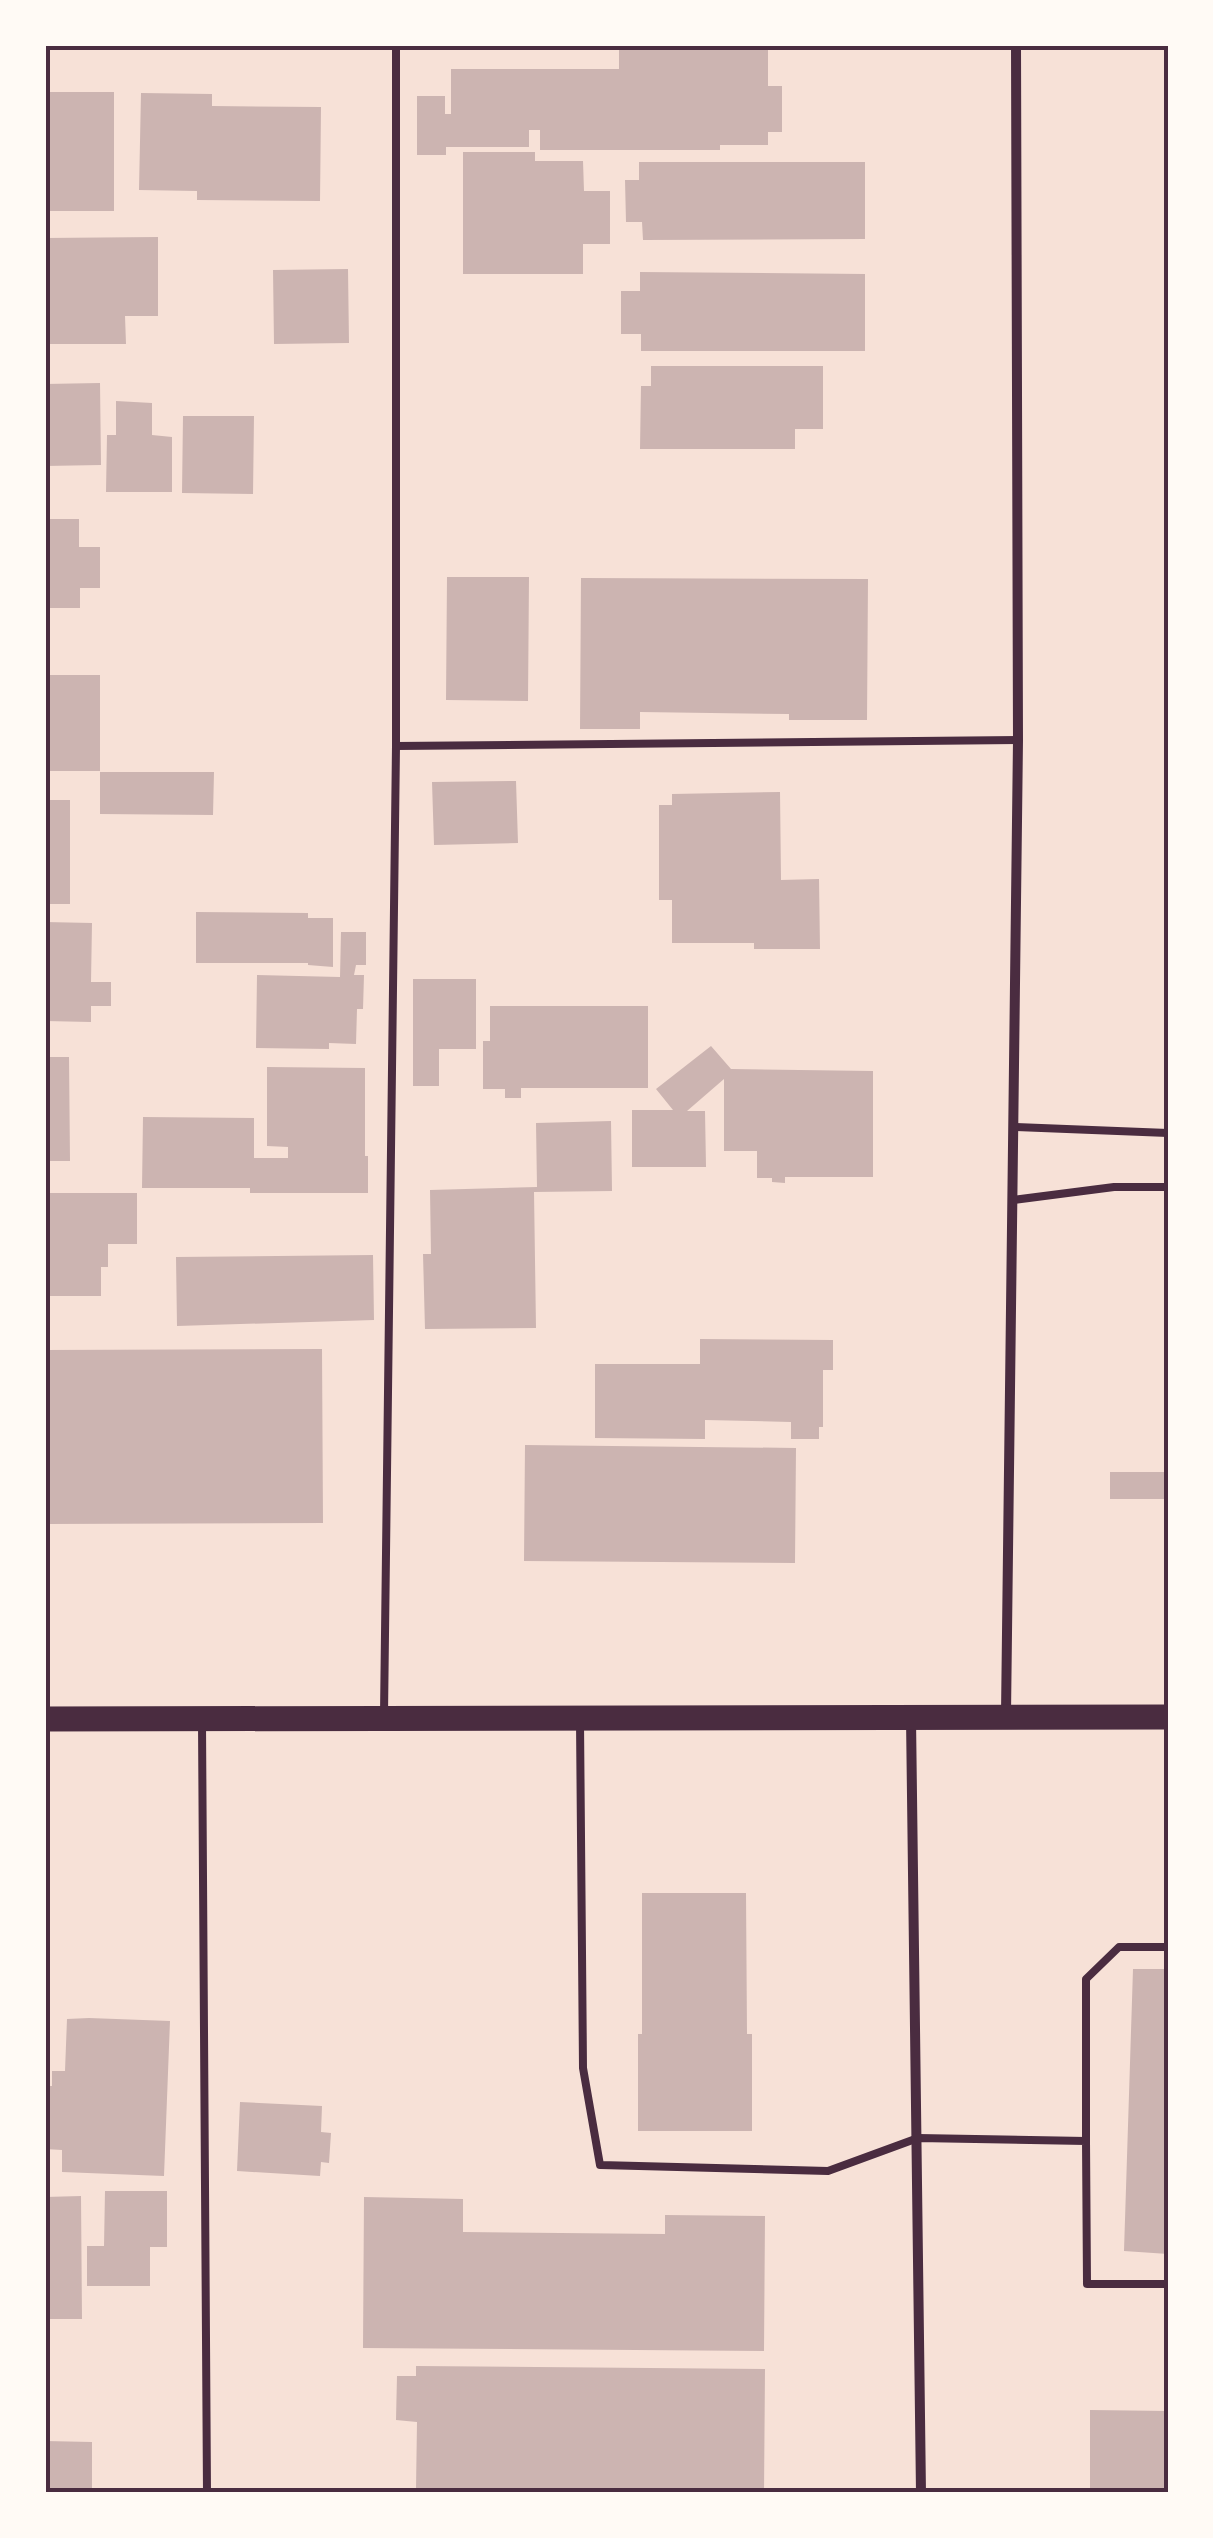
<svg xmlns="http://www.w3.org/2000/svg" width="1213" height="2538" viewBox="0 0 1213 2538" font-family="'Archivo Narrow',sans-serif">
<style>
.building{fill:#ccb4b1}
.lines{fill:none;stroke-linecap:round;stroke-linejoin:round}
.service{stroke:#4a2c40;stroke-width:8}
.minor{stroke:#4a2c40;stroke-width:10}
.primary{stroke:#4a2c40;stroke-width:25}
.neatline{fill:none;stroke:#4a2c40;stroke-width:4}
</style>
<rect width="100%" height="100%" fill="#f7e1d7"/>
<path class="building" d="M 619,48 L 768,48 L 768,86 L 782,86 L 782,132 L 768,132 L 768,145 L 720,145 L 720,150 L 540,150 L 540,130 L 529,130 L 529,147 L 446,147 L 446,155 L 417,155 L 417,96 L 445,96 L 445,114 L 451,114 L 451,69 L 619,69 Z
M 45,92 L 114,92 L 114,211 L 45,211 Z
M 141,93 L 212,94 L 212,106 L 321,107 L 320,201 L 197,200 L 197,191 L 139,190 Z
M 463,152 L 535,152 L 535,161 L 583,161 L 584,191 L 610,191 L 610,244 L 583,244 L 583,274 L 463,274 Z
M 639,162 L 865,162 L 865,239 L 643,240 L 642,222 L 626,222 L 625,180 L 639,180 Z
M 158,237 L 158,316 L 125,316 L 126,344 L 45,344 L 45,238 Z
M 348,269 L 349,343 L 274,344 L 273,270 Z
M 640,272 L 865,274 L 865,351 L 641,351 L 641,334 L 621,334 L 621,291 L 640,291 Z
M 651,366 L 823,366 L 823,429 L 795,429 L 795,449 L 640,449 L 641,386 L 651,386 Z
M 100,383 L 101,465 L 45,466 L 45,384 Z
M 116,401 L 152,403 L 152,435 L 172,437 L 172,492 L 106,492 L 107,435 L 116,435 Z
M 183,416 L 254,416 L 253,494 L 182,493 Z
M 45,519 L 79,519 L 79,547 L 100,547 L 100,588 L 80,588 L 80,608 L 45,608 Z
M 447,577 L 529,577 L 528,701 L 446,700 Z
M 581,578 L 868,579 L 867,720 L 789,720 L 789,714 L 640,712 L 640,729 L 580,729 Z
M 45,675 L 100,675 L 100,771 L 45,771 Z
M 100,772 L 214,772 L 213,815 L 100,814 Z
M 516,781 L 518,843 L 434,845 L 432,782 Z
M 780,792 L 781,880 L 819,879 L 820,949 L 754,949 L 754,943 L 672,943 L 672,900 L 659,900 L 659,805 L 672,805 L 672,794 Z
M 45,800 L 70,800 L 70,904 L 45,904 Z
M 196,912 L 308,913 L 308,918 L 333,918 L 333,967 L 308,965 L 308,963 L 196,963 Z
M 45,922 L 92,923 L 91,982 L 111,982 L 111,1006 L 91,1006 L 91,1022 L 45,1021 Z
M 341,932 L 366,932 L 366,965 L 356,965 L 354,975 L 364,975 L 363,1009 L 357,1009 L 356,1044 L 329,1043 L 329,1049 L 256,1048 L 257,975 L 340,977 Z
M 413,979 L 476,979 L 476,1049 L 439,1049 L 439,1086 L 413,1086 Z
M 490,1006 L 648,1006 L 648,1088 L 521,1088 L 521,1098 L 505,1098 L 505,1089 L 483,1089 L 483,1041 L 490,1041 Z
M 711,1046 L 731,1069 L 873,1071 L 873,1177 L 785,1177 L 785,1183 L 772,1182 L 772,1178 L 757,1178 L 757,1151 L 724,1151 L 724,1079 L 687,1111 L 705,1111 L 706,1167 L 632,1167 L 632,1110 L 673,1110 L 656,1089 Z
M 45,1057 L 69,1057 L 70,1161 L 45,1161 Z
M 267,1067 L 365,1068 L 365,1156 L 368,1156 L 368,1193 L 250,1193 L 250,1188 L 142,1188 L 143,1117 L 254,1118 L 254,1158 L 288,1158 L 288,1147 L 267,1146 Z
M 611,1121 L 612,1191 L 534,1192 L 536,1328 L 425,1329 L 423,1254 L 431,1254 L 430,1190 L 537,1187 L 536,1123 Z
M 45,1193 L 137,1193 L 137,1244 L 108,1244 L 108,1267 L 101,1267 L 101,1296 L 45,1296 Z
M 373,1255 L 374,1320 L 177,1326 L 176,1257 Z
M 700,1339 L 833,1340 L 833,1370 L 823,1370 L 823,1427 L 819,1427 L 819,1439 L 791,1439 L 791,1422 L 705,1420 L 705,1439 L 595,1438 L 595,1364 L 700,1364 Z
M 322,1349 L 323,1523 L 45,1524 L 45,1350 Z
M 525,1445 L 796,1448 L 795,1563 L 524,1561 Z
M 1110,1472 L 1168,1472 L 1168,1499 L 1110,1499 Z
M 642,1893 L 746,1893 L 747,2034 L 752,2034 L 752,2131 L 638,2131 L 638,2034 L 642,2034 Z
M 1133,1969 L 1168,1969 L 1168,2254 L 1124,2251 Z
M 89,2018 L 170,2021 L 164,2176 L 62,2172 L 62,2150 L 45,2149 L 45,2086 L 52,2086 L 52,2071 L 65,2071 L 67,2019 Z
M 240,2102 L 322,2106 L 321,2132 L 331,2133 L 329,2163 L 321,2162 L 320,2176 L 237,2171 Z
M 105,2191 L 167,2191 L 167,2247 L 150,2247 L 150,2286 L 87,2286 L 87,2246 L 104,2246 Z
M 81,2196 L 82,2319 L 45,2319 L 45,2197 Z
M 364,2197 L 463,2199 L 463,2232 L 665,2234 L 665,2215 L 765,2216 L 764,2351 L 363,2348 Z
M 416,2366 L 765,2369 L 764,2493 L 416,2489 L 417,2422 L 396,2420 L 397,2376 L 416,2376 Z
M 1090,2410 L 1168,2411 L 1168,2493 L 1090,2493 Z
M 45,2441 L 92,2442 L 92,2493 L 45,2493 Z"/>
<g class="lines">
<path class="service" d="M 396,746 L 1018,740
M 1014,1127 L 1168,1133
M 1013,1200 L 1114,1187 L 1168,1187
M 384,1715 L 396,746 L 396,45
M 580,1721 L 583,2068 L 600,2165 L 828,2171 L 918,2138 L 1086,2141 L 1087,2284 L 1168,2284
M 202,1723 L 207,2493
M 1086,2141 L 1086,1979 L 1119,1947 L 1168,1947"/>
<path class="minor" d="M 1006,1714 L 1018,740 L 1016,45
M 911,1718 L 921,2493"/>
<path class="primary" d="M 45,1719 L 1168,1717"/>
</g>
<rect width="1213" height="2538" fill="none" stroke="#fffaf5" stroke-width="95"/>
<rect x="48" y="48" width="1118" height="2442" class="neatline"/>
</svg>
